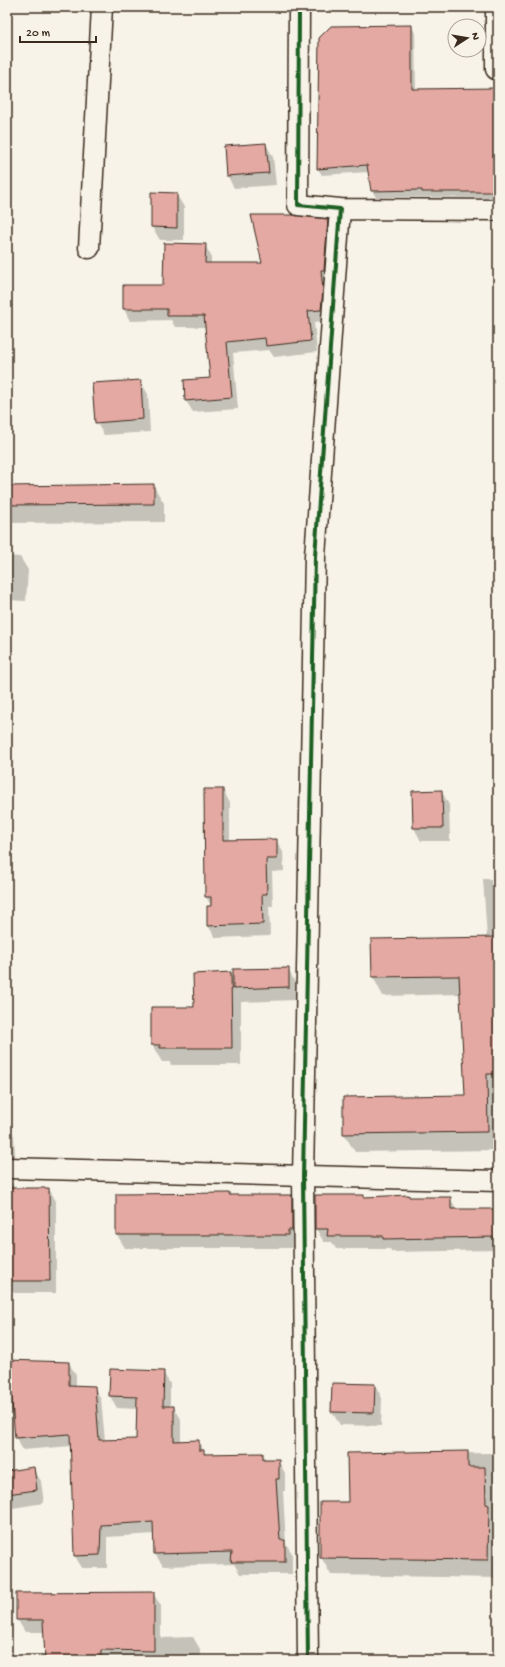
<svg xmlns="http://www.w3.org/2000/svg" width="505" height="1667" viewBox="0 0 505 1667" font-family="'Gochi Hand',sans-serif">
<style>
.shadow{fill:#0003}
.building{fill:#e3a9a2;stroke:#3b2a1e}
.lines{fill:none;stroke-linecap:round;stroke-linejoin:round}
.street-casing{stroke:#3b2a1e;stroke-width:23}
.street{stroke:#f7f3e8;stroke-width:20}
.cycleway-casing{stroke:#f7f3e8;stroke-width:6}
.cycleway{stroke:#1b5e20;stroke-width:4}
</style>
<rect width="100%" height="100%" fill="#f7f3e8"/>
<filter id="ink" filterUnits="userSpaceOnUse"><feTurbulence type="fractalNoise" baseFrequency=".025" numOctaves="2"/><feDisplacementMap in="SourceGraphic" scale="8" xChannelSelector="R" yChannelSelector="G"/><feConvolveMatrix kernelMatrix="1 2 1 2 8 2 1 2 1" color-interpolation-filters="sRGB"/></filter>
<g filter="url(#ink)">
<path class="shadow" d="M 412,26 L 415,33 L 416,90 L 498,89 L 498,198 L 376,197 L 372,191 L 369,172 L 322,175 L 318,169 Z
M 266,144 L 273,157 L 276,185 L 234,188 L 227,175 Z
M 152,193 L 176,194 L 184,207 L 184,240 L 160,240 L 152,227 Z
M 327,220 L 334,232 L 327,321 L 314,322 L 317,352 L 274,357 L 269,350 L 233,353 L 238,409 L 193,412 L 186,401 L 185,381 L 211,379 L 206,327 L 175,327 L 171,320 L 130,321 L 124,309 L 124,286 L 164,286 L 205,245 L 211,256 L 211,264 L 263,264 Z
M 140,381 L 148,394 L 150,432 L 104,435 L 96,422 Z
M 153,485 L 164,503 L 164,522 L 7,523 L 7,487 Z
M 7,556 L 20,557 L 28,570 L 26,601 L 7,600 Z
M 223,790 L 230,803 L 230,841 L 276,840 L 283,852 L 284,871 L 272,872 L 273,906 L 269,906 L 270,936 L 216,938 L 208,926 L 212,907 L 206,897 Z
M 413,792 L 442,792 L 449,805 L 450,841 L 421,841 L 414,828 Z
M 483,879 L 498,879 L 498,1150 L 355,1152 L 344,1134 L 466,1096 L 461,994 L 383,996 L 373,977 L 372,940 L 487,938 Z
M 288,969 L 295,982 L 296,1000 L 241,1002 L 241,1065 L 171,1065 L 170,1062 L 162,1062 L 152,1045 L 152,1008 L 195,1008 L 231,973 L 234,978 Z
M 7,1124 L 14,1136 L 16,1169 L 7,1171 Z
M 7,1180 L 10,1180 L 15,1189 L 49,1189 L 56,1201 L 56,1293 L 14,1293 L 9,1286 L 7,1286 Z
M 291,1196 L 299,1209 L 295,1248 L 125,1248 L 117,1235 Z
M 316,1196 L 363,1196 L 365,1198 L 450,1198 L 457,1210 L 495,1210 L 495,1203 L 498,1203 L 498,1250 L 392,1252 L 390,1249 L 336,1249 L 332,1242 L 324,1242 L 316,1229 Z
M 7,1361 L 69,1363 L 76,1375 L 76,1386 L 94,1387 L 101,1399 L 105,1441 L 137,1440 L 138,1409 L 117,1408 L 110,1396 L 163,1372 L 170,1384 L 170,1407 L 174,1407 L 181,1419 L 181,1442 L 198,1441 L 206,1455 L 263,1454 L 266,1460 L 278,1460 L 285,1473 L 285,1491 L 283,1491 L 286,1544 L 292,1553 L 292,1574 L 240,1574 L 234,1564 L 163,1566 L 155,1554 L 155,1534 L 107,1537 L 107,1568 L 82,1568 L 75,1556 L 71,1446 L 23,1450 L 16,1438 L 12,1404 L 7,1395 Z
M 375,1385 L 382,1398 L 381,1426 L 340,1425 L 332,1412 Z
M 498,1453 L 498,1578 L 331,1575 L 321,1557 L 349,1503 L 348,1454 Z
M 33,1468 L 41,1481 L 44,1503 L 13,1508 L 7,1498 L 7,1472 Z
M 153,1593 L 161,1606 L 161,1638 L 193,1637 L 200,1649 L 200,1660 L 46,1660 L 45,1632 L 25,1632 L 17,1619 Z"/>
<path class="building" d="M 412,25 L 412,89 L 498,88 L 498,192 L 422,192 L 422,190 L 371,191 L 367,165 L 317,169 L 319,38 L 331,26 Z
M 266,143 L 269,173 L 226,176 L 224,146 Z
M 151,192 L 177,193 L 177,228 L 151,227 Z
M 251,215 L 294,215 L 328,219 L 324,270 L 321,270 L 323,290 L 321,310 L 308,311 L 311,341 L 266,346 L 265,338 L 227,342 L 232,397 L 185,401 L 184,380 L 210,378 L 204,316 L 167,316 L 167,309 L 123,309 L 123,285 L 163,285 L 164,243 L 206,244 L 205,263 L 262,263 Z
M 141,380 L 143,419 L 95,423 L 92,383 Z
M 154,484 L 154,504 L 7,505 L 7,486 Z
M 204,789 L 223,789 L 223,840 L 277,839 L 277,859 L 266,859 L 267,894 L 262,894 L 263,924 L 207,926 L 207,906 L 211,906 L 211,897 L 205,897 Z
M 442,790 L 443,828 L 413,828 L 412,791 Z
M 498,937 L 498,1074 L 487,1074 L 488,1132 L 343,1134 L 343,1097 L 465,1095 L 459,976 L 372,977 L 371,939 Z
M 289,968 L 289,987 L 233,989 L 233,969 Z
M 231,972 L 232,1048 L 160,1048 L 160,1045 L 151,1045 L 151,1007 L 194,1007 L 193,974 Z
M 7,1188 L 49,1188 L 50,1281 L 7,1281 Z
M 230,1193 L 230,1195 L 292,1195 L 292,1230 L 288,1230 L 288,1235 L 116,1235 L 116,1194 Z
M 315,1195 L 364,1195 L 364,1197 L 409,1195 L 409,1197 L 451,1197 L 451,1209 L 498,1209 L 498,1237 L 383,1239 L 383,1236 L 327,1236 L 328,1229 L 315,1229 Z
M 7,1360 L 69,1362 L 69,1385 L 95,1386 L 99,1440 L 136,1439 L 137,1397 L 109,1396 L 110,1369 L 164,1371 L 163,1406 L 174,1406 L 174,1441 L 199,1440 L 199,1450 L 204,1450 L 204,1454 L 263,1453 L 263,1459 L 279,1459 L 279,1479 L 276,1479 L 280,1540 L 285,1540 L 285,1562 L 231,1562 L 232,1552 L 154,1554 L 153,1522 L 101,1525 L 100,1555 L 74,1556 L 70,1434 L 15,1438 L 11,1392 L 7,1392 Z
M 332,1383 L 375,1384 L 374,1413 L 331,1412 Z
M 468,1451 L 468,1467 L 485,1467 L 486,1504 L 489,1505 L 488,1560 L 320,1558 L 320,1502 L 348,1502 L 347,1453 Z
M 34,1467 L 37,1490 L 7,1494 L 7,1471 Z
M 154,1592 L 154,1651 L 101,1650 L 101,1660 L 45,1660 L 43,1620 L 16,1620 L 16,1593 Z"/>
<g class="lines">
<defs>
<path id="street" d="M 299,7 L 298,205 L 340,209 L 315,556 L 303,1177 L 308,1660
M 496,7 L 496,69 L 498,69
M 340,209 L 498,210
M 89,248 L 102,7
M 7,1168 L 498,1181"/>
</defs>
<use href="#street" class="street-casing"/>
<use href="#street" class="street"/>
<defs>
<path id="cycleway" d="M 299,7 L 298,205 L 340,209 L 315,556 L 303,1177 L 308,1660"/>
</defs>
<use href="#cycleway" class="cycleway-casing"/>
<use href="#cycleway" class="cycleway"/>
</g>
</g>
<rect width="505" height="1667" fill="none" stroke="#f7f3e8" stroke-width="24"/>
<rect x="12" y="12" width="481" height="1643" fill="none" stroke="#3b2a1e" stroke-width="1.5" filter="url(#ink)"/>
<g transform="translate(467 38) rotate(78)"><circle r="19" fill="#f7f3e8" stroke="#aca397"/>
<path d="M0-3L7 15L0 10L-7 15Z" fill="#3b2a1e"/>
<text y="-6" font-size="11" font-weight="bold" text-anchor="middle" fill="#3b2a1e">N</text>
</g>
<path d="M20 36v6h76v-6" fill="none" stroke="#3b2a1e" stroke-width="2"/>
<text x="26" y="36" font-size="12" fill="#3b2a1e" stroke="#f7f3e8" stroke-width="3" paint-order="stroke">20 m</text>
</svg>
